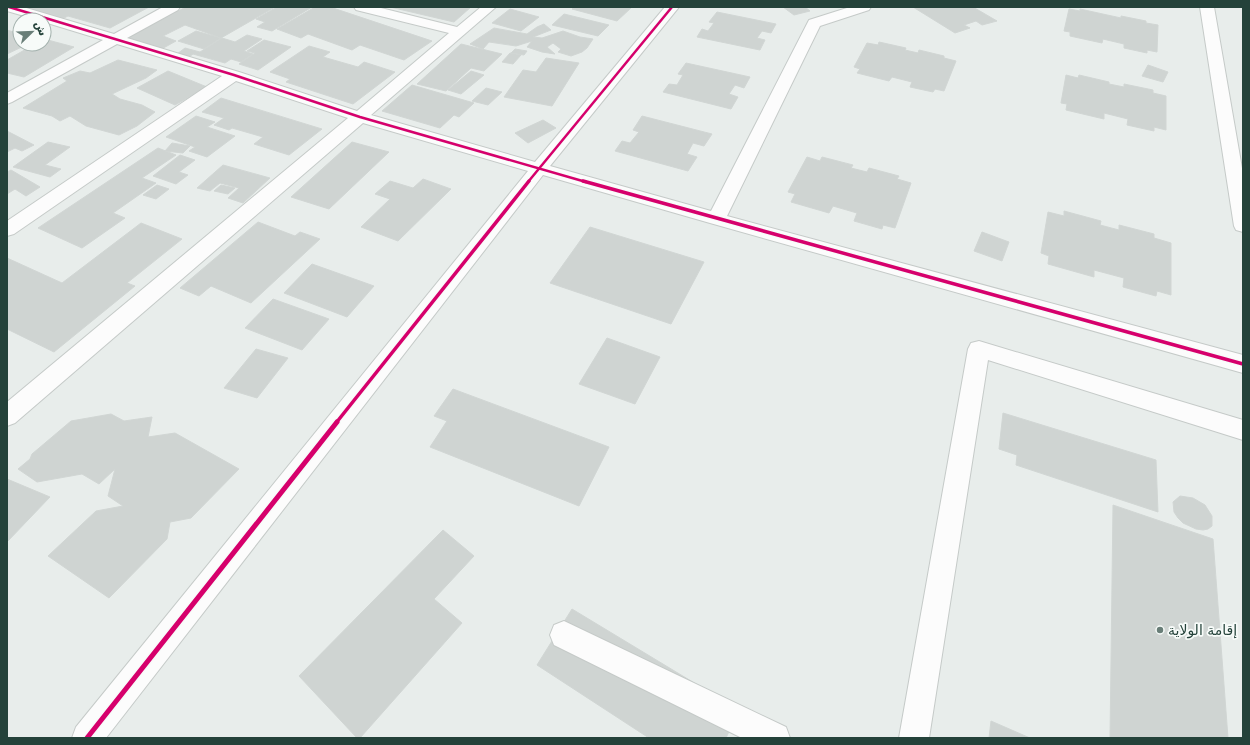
<svg xmlns="http://www.w3.org/2000/svg" width="1250" height="745" viewBox="0 0 1250 745" font-family="'DejaVu Sans','Noto Naskh Arabic',sans-serif">
<style>
.building{fill:#cfd4d2;stroke:#d1d6d4}
.lines{fill:none;stroke-linecap:round;stroke-linejoin:round}
.minor-casing{stroke:#c5cac8;stroke-width:2}
.minor{fill:#fcfcfc;fill-rule:evenodd}
.cycleway-far2-casing{stroke:#f7fbf9;stroke-width:4}
.cycleway-far1-casing{stroke:#f7fbf9;stroke-width:6}
.cycleway-casing{stroke:#f7fbf9;stroke-width:8}
.cycleway-far2{stroke:#d6006c;stroke-width:2.5}
.cycleway-far1{stroke:#d6006c;stroke-width:3.5}
.cycleway{stroke:#d6006c;stroke-width:5}
.poi-dot{fill:#697e78;stroke:#f7fbf9;stroke-width:1.5}
.labels{text-anchor:middle;stroke-width:3.5;stroke-linejoin:round;paint-order:stroke}
.near-poi-label{font-size:14px;fill:#24423a;stroke:#f7fbf9;text-anchor:start}
</style>
<rect width="100%" height="100%" fill="#e8edeb"/>
<path class="building" d="M 27,7 L 149,7 L 110,28 L 68,16 L 64,18 Z
M 186,7 L 275,7 L 221,38 L 185,25 L 163,36 L 176,41 L 158,51 L 125,39 Z
M 277,7 L 312,7 L 272,31 L 257,27 L 265,22 L 256,19 Z
M 315,7 L 330,7 L 432,41 L 404,60 L 360,45 L 352,50 L 308,34 L 301,38 L 277,29 Z
M 390,7 L 471,7 L 454,22 Z
M 575,7 L 632,7 L 617,21 L 572,9 Z
M 783,7 L 805,7 L 810,11 L 794,15 Z
M 913,7 L 973,7 L 997,21 L 982,25 L 976,21 L 964,25 L 970,28 L 955,33 Z
M 510,9 L 539,17 L 521,31 L 492,23 Z
M 1069,9 L 1080,11 L 1080,9 L 1121,18 L 1121,16 L 1146,21 L 1146,23 L 1158,25 L 1157,52 L 1147,50 L 1147,53 L 1124,48 L 1124,44 L 1103,39 L 1102,43 L 1070,36 L 1070,32 L 1064,31 Z
M 717,12 L 776,24 L 771,33 L 762,31 L 757,38 L 765,40 L 760,50 L 697,37 L 702,29 L 708,31 L 714,23 L 709,22 Z
M 564,14 L 609,25 L 598,36 L 552,25 Z
M 544,24 L 551,30 L 533,37 L 542,38 L 563,31 L 580,37 L 593,39 L 587,48 L 582,52 L 571,56 L 558,52 L 561,49 L 553,43 L 547,47 L 555,54 L 542,52 L 527,47 L 532,41 L 516,46 L 489,42 L 483,49 L 470,44 L 494,28 L 527,34 L 537,27 Z
M 7,30 L 20,34 L 20,44 L 28,44 L 7,54 Z
M 196,31 L 221,38 L 204,49 L 178,41 Z
M 247,35 L 262,39 L 244,51 L 253,54 L 241,62 L 231,59 L 225,63 L 193,54 L 189,57 L 177,54 L 185,48 L 200,52 L 222,38 L 235,42 Z
M 44,39 L 74,47 L 24,77 L 7,73 L 7,60 L 35,44 L 44,44 Z
M 264,40 L 291,47 L 258,70 L 239,64 L 255,53 L 247,51 Z
M 879,42 L 906,48 L 905,50 L 918,53 L 919,50 L 944,56 L 944,58 L 956,61 L 944,91 L 935,89 L 933,92 L 910,87 L 912,82 L 892,77 L 889,81 L 857,73 L 860,69 L 854,67 L 867,43 L 878,45 Z
M 461,44 L 502,54 L 484,71 L 471,68 L 446,91 L 417,84 Z
M 309,46 L 330,52 L 323,57 L 358,67 L 364,62 L 395,72 L 353,104 L 286,82 L 290,79 L 270,72 Z
M 515,49 L 527,51 L 524,55 L 511,53 Z
M 510,53 L 521,55 L 513,64 L 502,62 Z
M 546,58 L 579,63 L 552,106 L 504,97 L 523,70 L 536,72 Z
M 118,60 L 157,70 L 146,78 L 112,94 L 120,99 L 142,105 L 155,112 L 137,126 L 119,135 L 86,126 L 70,116 L 60,121 L 52,116 L 23,108 L 67,81 L 63,78 L 80,71 L 90,73 Z
M 686,63 L 750,77 L 744,88 L 735,85 L 729,94 L 738,97 L 731,109 L 663,92 L 669,84 L 677,85 L 683,75 L 678,74 Z
M 1148,65 L 1168,72 L 1163,82 L 1142,76 Z
M 168,71 L 207,87 L 175,105 L 137,88 Z
M 471,71 L 484,75 L 461,94 L 448,90 Z
M 1066,75 L 1078,78 L 1079,75 L 1109,82 L 1109,84 L 1124,87 L 1124,84 L 1153,90 L 1153,93 L 1166,96 L 1166,130 L 1154,127 L 1154,131 L 1127,125 L 1128,119 L 1104,113 L 1104,119 L 1066,110 L 1067,104 L 1061,103 Z
M 412,85 L 474,103 L 459,117 L 454,115 L 440,128 L 382,111 Z
M 486,88 L 502,92 L 488,105 L 472,101 Z
M 221,98 L 322,129 L 289,155 L 254,144 L 263,137 L 232,128 L 229,130 L 214,125 L 224,118 L 202,112 Z
M 196,116 L 215,122 L 207,127 L 235,136 L 207,157 L 189,151 L 195,147 L 166,137 Z
M 642,116 L 712,134 L 704,146 L 693,143 L 687,154 L 697,157 L 688,171 L 615,151 L 622,141 L 630,143 L 639,132 L 633,130 Z
M 543,120 L 556,128 L 528,143 L 515,133 Z
M 7,131 L 34,145 L 22,151 L 15,148 L 7,152 Z
M 48,142 L 70,147 L 45,165 L 61,169 L 50,177 L 13,167 Z
M 352,142 L 389,152 L 329,209 L 291,197 Z
M 172,143 L 190,146 L 183,153 L 165,151 Z
M 158,148 L 176,155 L 142,178 L 156,183 L 113,213 L 125,218 L 82,248 L 38,228 Z
M 180,155 L 195,160 L 179,172 L 188,175 L 176,184 L 153,176 Z
M 807,157 L 820,161 L 822,157 L 853,165 L 851,168 L 867,172 L 869,168 L 899,176 L 897,179 L 911,183 L 895,228 L 883,225 L 882,229 L 854,221 L 857,213 L 833,206 L 829,213 L 791,202 L 795,194 L 788,192 Z
M 223,165 L 270,178 L 243,203 L 228,198 L 239,188 L 220,183 L 210,191 L 197,188 Z
M 11,170 L 40,187 L 26,196 L 15,189 L 7,194 L 7,172 Z
M 423,179 L 451,189 L 398,241 L 361,227 L 390,199 L 375,194 L 390,181 L 413,188 Z
M 157,185 L 169,189 L 156,199 L 143,195 Z
M 221,185 L 235,188 L 228,194 L 214,191 Z
M 1064,211 L 1101,221 L 1100,225 L 1119,230 L 1119,225 L 1154,234 L 1154,238 L 1171,243 L 1171,295 L 1157,291 L 1156,296 L 1123,287 L 1124,278 L 1094,270 L 1094,277 L 1048,264 L 1049,256 L 1041,253 L 1048,212 L 1064,216 Z
M 258,222 L 295,236 L 300,232 L 320,239 L 251,303 L 211,286 L 199,296 L 180,288 Z
M 141,223 L 182,239 L 127,283 L 135,286 L 54,352 L 7,329 L 7,258 L 62,283 Z
M 590,227 L 704,262 L 671,324 L 550,283 Z
M 982,232 L 1009,242 L 1002,261 L 974,251 Z
M 312,264 L 374,286 L 347,317 L 284,293 Z
M 273,299 L 329,319 L 302,350 L 245,328 Z
M 607,338 L 660,357 L 635,404 L 579,384 Z
M 256,349 L 288,358 L 257,398 L 224,388 Z
M 453,389 L 609,447 L 579,506 L 430,447 L 447,421 L 434,416 Z
M 1003,413 L 1156,460 L 1158,512 L 1016,465 L 1017,455 L 999,449 Z
M 111,414 L 124,421 L 152,417 L 148,437 L 175,433 L 239,469 L 191,518 L 170,522 L 167,539 L 109,598 L 48,556 L 96,511 L 123,506 L 108,496 L 115,469 L 99,484 L 82,474 L 37,482 L 18,469 L 30,459 L 32,454 L 71,421 Z
M 7,479 L 50,497 L 7,542 Z
M 1180,496 L 1193,498 L 1205,505 L 1212,516 L 1212,526 L 1208,529 L 1203,530 L 1196,529 L 1183,523 L 1178,518 L 1174,512 L 1173,502 Z
M 1113,505 L 1213,539 L 1228,738 L 1110,738 Z
M 443,530 L 474,556 L 434,599 L 462,623 L 360,738 L 357,738 L 299,676 Z
M 572,609 L 739,710 L 726,738 L 649,738 L 537,665 Z
M 991,721 L 1030,738 L 989,738 Z"/>
<g class="lines">
<defs>
<path id="minor" d="M 7,7 L 23,7 L 114,34 L 163,7 L 180,7 L 178,10 L 127,38 L 239,72 L 357,111 L 449,33 L 356,10 L 354,7 L 377,7 L 457,27 L 481,7 L 496,7 L 371,115 L 535,162 L 665,7 L 679,7 L 550,166 L 711,211 L 809,20 L 850,7 L 871,7 L 869,10 L 820,26 L 727,216 L 1243,355 L 1243,373 L 710,223 L 543,175 L 106,738 L 72,738 L 76,727 L 528,171 L 363,123 L 15,423 L 7,426 L 7,402 L 348,118 L 236,81 L 14,234 L 7,236 L 7,221 L 222,76 L 117,44 L 12,102 L 7,104 L 7,93 L 103,40 L 44,22 L 44,20 L 38,20 L 7,11 Z
M 1200,7 L 1214,7 L 1243,174 L 1243,232 L 1236,230 L 1234,226 Z
M 979,341 L 1243,420 L 1243,440 L 988,360 L 929,738 L 899,738 L 968,349 L 971,343 Z
M 564,621 L 786,727 L 790,738 L 742,738 L 554,645 L 550,635 L 554,625 Z"/>
</defs>
<use href="#minor" class="minor-casing"/>
<use href="#minor" class="minor"/>
<defs>
<path id="cycleway-far2" d="M 9,7 L 234,75 L 360,117 L 586,182
M 528,182 L 672,7"/>
<path id="cycleway-far1" d="M 583,181 L 1243,364
M 336,423 L 529,181"/>
<path id="cycleway" d="M 87,738 L 337,422"/>
</defs>
<use href="#cycleway-far2" class="cycleway-far2-casing"/>
<use href="#cycleway-far1" class="cycleway-far1-casing"/>
<use href="#cycleway" class="cycleway-casing"/>
<use href="#cycleway-far2" class="cycleway-far2"/>
<use href="#cycleway-far1" class="cycleway-far1"/>
<use href="#cycleway" class="cycleway"/>
</g>
<circle class="poi-dot" cx="1160" cy="630" r="4"/>
<g class="labels">
<g class="near-poi-label">
<text x="1168" y="635">إقامة الولاية</text>
</g>
</g>
<rect width="1250" height="745" fill="none" stroke="#24423a" stroke-width="16"/>
<g transform="translate(32 32) rotate(67)"><circle r="19" fill="#f7fbf9" stroke="#a3b1ad"/>
<path d="M0-3L7 15L0 10L-7 15Z" fill="#697e78"/>
<text y="-6" font-size="11" font-weight="bold" text-anchor="middle" fill="#24423a">ش</text>
</g>
</svg>
